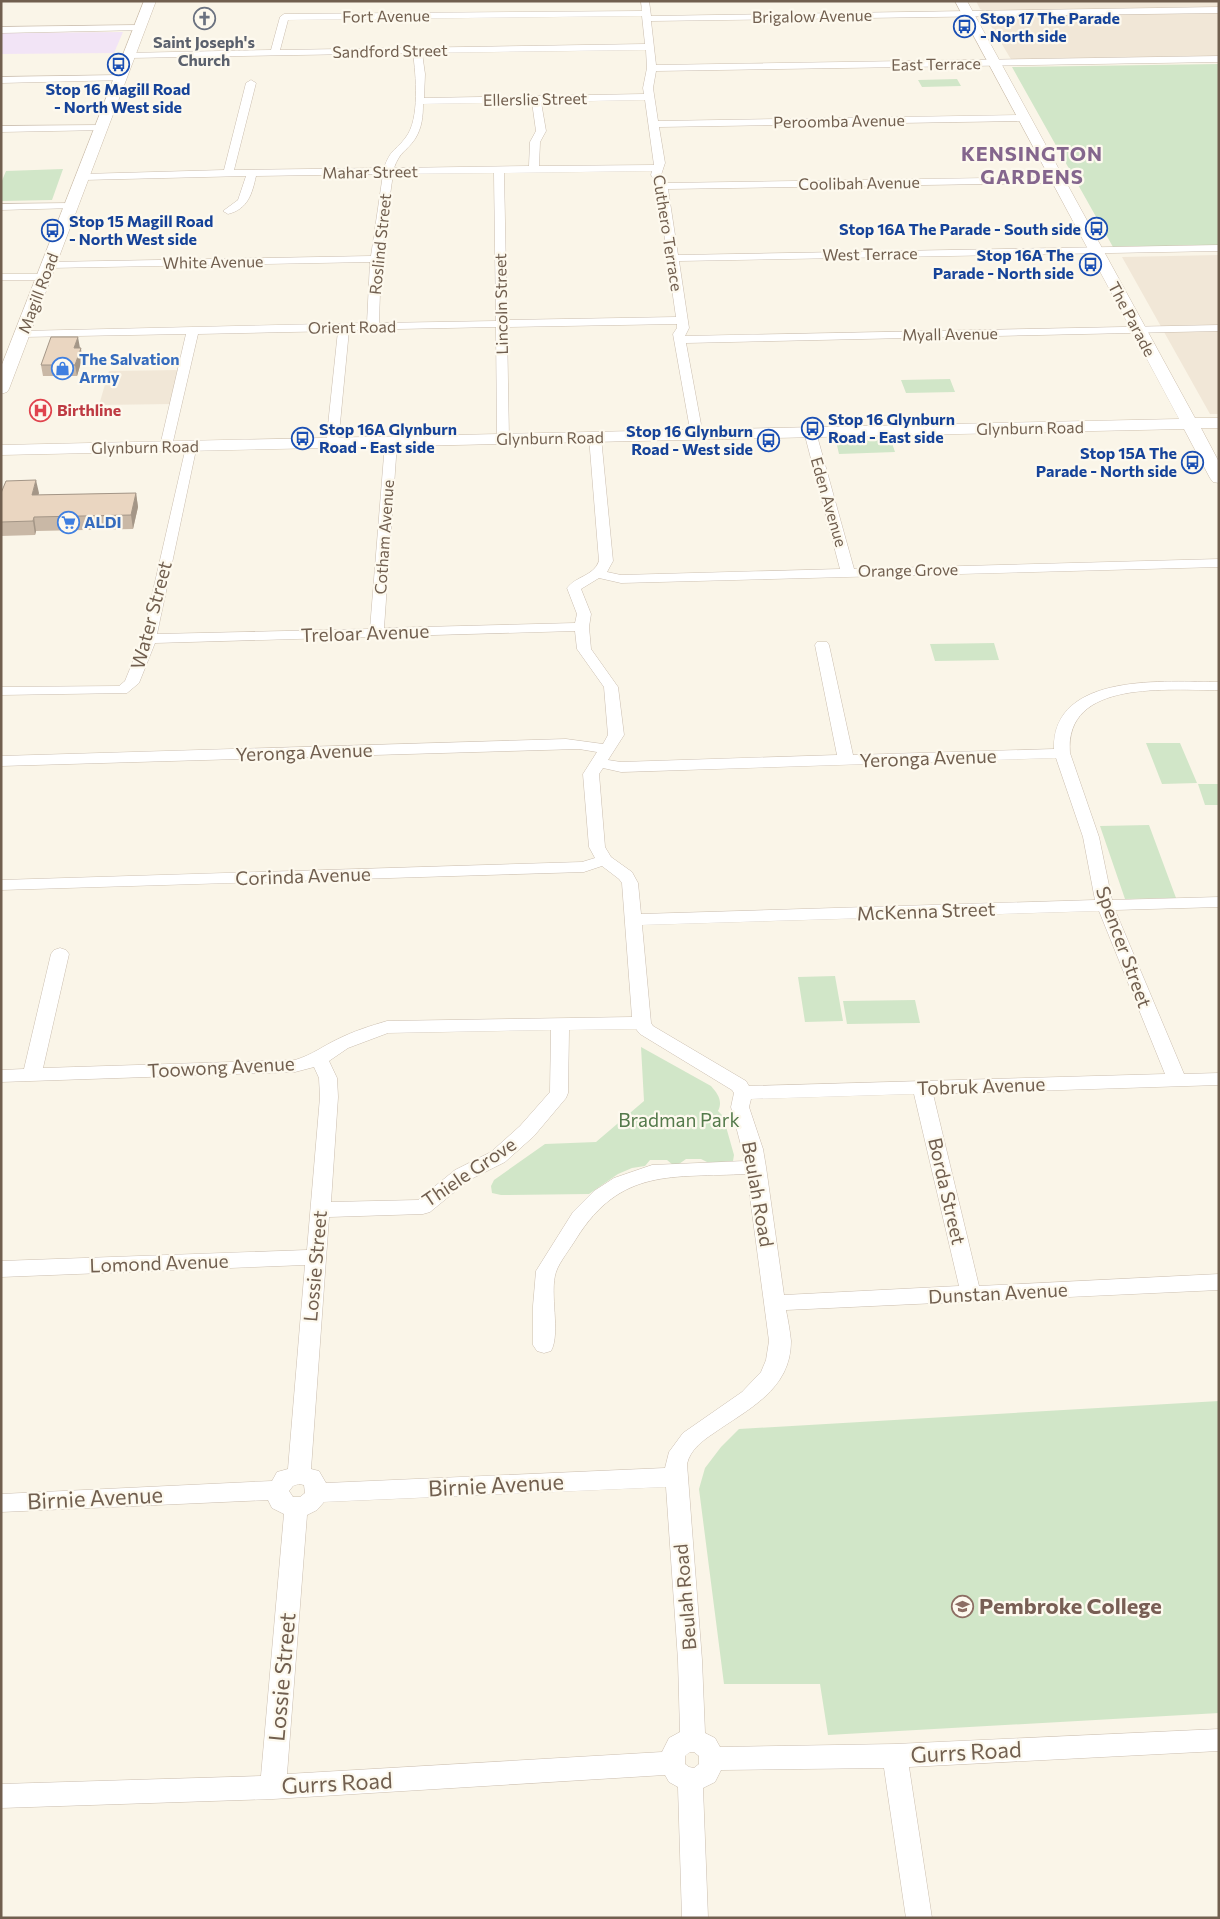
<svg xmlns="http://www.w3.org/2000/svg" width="1220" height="1919" viewBox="0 0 1220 1919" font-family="Commissioner,sans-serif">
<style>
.residential{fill:#f1e7d7}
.education{fill:#f2e4f6}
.green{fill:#d1e6c8}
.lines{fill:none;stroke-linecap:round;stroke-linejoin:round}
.minor-casing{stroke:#cbbeaf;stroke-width:1}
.secondary-casing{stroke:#cdbfad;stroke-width:1}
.minor{fill:#fff;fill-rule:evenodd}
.secondary{fill:#fff;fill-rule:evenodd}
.wall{fill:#c9b8a6}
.shaded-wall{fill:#a49687}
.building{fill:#ead6c1;stroke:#a49687}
.labels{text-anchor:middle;stroke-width:4.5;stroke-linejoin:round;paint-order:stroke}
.far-street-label{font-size:16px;fill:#715f4f;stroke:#fdf9ee}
.far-transit-label{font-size:16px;font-weight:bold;fill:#164399;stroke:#fdf9ee;text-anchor:start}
.far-worship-label{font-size:16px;font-weight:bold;fill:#5b616d;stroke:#fdf9ee}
.far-shop-label{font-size:16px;font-weight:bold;fill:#366cbe;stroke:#fdf9ee;text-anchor:start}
.far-health-label{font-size:16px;font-weight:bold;fill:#be3a42;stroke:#fdf9ee;text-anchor:start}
.street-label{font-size:19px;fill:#715f4f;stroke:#fdf9ee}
.park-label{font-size:19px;fill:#547a4b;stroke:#fdf9ee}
.far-district-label{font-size:20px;font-weight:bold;letter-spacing:1px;fill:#84668d;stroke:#fdf9ee}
.near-street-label{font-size:22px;fill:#715f4f;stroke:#fdf9ee}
.near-education-label{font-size:22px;font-weight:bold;fill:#785e54;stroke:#fdf9ee;text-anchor:start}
</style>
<rect width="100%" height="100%" fill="#faf5e8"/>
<path class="residential" d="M 976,1 L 1219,1 L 1219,7 L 984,11 L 980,9 Z
M 1219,12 L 1219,57 L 1012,61 L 985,16 Z
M 1219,255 L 1219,414 L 1210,414 L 1122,257 Z
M 181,370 L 173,404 L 99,405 L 109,371 Z"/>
<path class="education" d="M 123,32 L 114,53 L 1,54 L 1,33 Z"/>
<path class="green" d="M 1219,64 L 1219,245 L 1113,247 L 1012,67 Z
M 957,79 L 961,86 L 922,87 L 918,80 Z
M 63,169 L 52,200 L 1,201 L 1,183 L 6,171 Z
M 950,379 L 955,392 L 906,393 L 901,380 Z
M 891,440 L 895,452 L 839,454 L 836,441 Z
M 994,643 L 999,660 L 935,661 L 930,644 Z
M 1146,743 L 1180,743 L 1197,783 L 1162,784 Z
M 1198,784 L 1219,784 L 1219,805 L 1205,805 Z
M 1149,825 L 1176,898 L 1125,899 L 1100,826 Z
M 835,976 L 843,1021 L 805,1022 L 798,977 Z
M 915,1000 L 920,1023 L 847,1024 L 843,1001 Z
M 641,1047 L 711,1086 C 718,1094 723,1101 718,1111 L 723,1116 L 734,1155 L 733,1161 L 709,1163 L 701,1159 L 686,1159 L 679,1164 L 673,1165 L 667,1160 L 650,1160 L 645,1166 L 632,1168 L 618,1174 L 589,1194 L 501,1195 L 492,1193 L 491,1186 L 494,1180 L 545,1144 L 596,1142 L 644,1101 Z
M 1219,1401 L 1219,1713 L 828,1735 L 820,1684 L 724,1684 L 699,1489 L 705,1468 L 721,1447 L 739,1429 Z"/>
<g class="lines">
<defs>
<path id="minor" d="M 641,1 L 649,1 L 651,16 L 1219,7 L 1219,13 L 651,21 L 656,65 L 1219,56 L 1219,62 L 656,71 L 653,88 L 658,121 L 1024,115 L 1029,118 L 1024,121 L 659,127 L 665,163 L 661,175 L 666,183 L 1057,177 L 1062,180 L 1057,183 L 668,189 L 678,255 L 1219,245 L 1219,251 L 679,261 L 689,328 L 685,336 L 1219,325 L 1219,331 L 686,343 L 703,435 L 697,439 L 691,435 L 673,334 L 677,328 L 677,324 L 507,327 L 509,439 L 503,443 L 497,439 L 496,327 L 349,330 L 338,444 L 332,448 L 326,444 L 338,331 L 198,334 L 172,446 L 166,450 L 160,446 L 186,334 L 22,337 L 16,334 L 22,331 L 367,323 L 370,262 L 49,268 L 44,265 L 49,262 L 371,256 L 383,174 L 256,176 C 252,194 248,209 228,214 L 223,211 L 238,200 L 246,176 L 83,180 L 78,177 L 83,174 L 224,170 L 246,83 L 251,80 L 256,83 L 234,170 L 384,168 C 391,148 395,152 406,137 C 420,119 416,75 413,53 L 129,58 L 126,57 L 126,53 L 271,50 L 280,17 L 284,14 L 642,11 ZM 642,16 L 645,44 L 280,50 L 288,20 ZM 646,50 L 647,68 L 643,88 L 644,94 L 424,98 L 425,74 L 422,53 ZM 645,100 L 654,165 L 539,166 L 540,142 L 546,131 L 541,102 ZM 532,102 L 536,131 L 530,142 L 529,166 L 394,168 C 400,151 406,152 415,139 C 422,128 423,116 423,104 ZM 652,171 L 651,175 L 657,184 L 676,317 L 507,320 L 504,173 ZM 494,173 L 496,321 L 379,323 L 381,259 L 393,174 Z
M 140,25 L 144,28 L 143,30 L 1,33 L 1,27 Z
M 121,75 L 124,76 L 124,80 L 1,83 L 1,77 Z
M 102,125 L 105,126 L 105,130 L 1,132 L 1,126 Z
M 71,203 L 75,204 L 76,206 L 75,208 L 1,210 L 1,204 Z
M 1,274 L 45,274 L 50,277 L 45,280 L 1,280 Z
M 810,428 L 816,432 L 854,569 L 1219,559 L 1219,567 L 621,583 L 599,578 L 581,589 L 591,614 L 589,627 L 591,649 L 618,687 L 624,735 L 608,760 L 621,762 L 837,755 L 815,645 L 817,642 L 827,642 L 829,645 L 853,755 L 1054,749 C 1052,671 1168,682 1219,682 L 1219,690 C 1170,691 1064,678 1070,753 L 1099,837 L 1112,900 L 1219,897 L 1219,907 L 1115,910 L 1184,1074 L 1219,1073 L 1219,1085 L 933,1094 L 979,1286 L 1219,1274 L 1219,1290 L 786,1310 C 788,1320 790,1331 791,1341 C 791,1390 748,1409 714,1433 C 702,1441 690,1450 687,1464 L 702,1660 L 705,1733 L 715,1738 L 720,1747 L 895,1744 L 1219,1729 L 1219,1751 L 909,1767 L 932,1918 L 906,1918 L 884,1768 L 721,1770 L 715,1782 L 703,1788 L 708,1918 L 682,1918 L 678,1787 L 669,1782 L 665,1775 L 273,1799 L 1,1808 L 1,1784 L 261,1776 L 284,1514 L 272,1508 L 268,1500 L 1,1512 L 1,1494 L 272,1481 L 277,1472 L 288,1469 L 305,1265 L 1,1277 L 1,1261 L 307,1250 L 320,1097 L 319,1078 L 314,1067 L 295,1072 L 1,1082 L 1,1070 L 24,1069 L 51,954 L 54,950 L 60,948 L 66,950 L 69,954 L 43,1068 L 295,1060 C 314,1054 321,1047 338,1039 C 354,1031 370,1026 387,1021 L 632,1017 L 622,883 L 619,879 L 602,866 L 584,872 L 1,890 L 1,880 L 582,862 L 595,858 L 589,847 L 583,774 L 597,752 L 579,749 L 1,766 L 1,756 L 566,739 L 603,744 L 608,735 L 604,687 L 577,649 L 575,631 L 155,643 L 139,683 L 127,693 L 1,695 L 1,687 L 119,686 L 125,681 L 142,639 L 187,442 L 191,441 L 197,445 L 157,634 L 370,629 L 385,443 L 391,439 L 397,443 L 384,628 L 575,623 L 577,614 L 567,588 C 576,576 594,576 599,561 L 589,437 L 595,433 L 601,437 L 613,561 L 607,572 L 621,575 L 840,569 L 804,432 ZM 1056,758 L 1083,837 L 1095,900 L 641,914 L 638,883 L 632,872 L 611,857 L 605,847 L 599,774 L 603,768 L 621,772 ZM 1099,911 L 1165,1074 L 749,1086 L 746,1081 L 653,1026 L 651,1023 L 642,925 ZM 636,1029 L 640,1034 L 732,1090 L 734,1093 L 731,1107 L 745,1161 L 652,1165 L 614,1178 L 594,1191 L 573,1212 L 536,1271 L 533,1306 L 533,1345 L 537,1351 L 544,1353 L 551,1351 C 561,1333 549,1293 556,1272 C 560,1261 570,1249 576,1239 C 621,1167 672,1178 747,1174 L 769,1341 L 766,1360 L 761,1372 L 742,1392 L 683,1433 L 669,1452 L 665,1468 L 326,1483 L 319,1471 L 311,1469 L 329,1217 L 423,1214 L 430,1212 L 469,1180 L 505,1162 L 534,1136 L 566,1098 L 568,1093 L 569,1030 ZM 551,1030 L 550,1092 L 520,1126 L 491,1152 L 455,1170 L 418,1200 L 331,1202 L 338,1097 L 337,1078 L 329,1061 L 348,1048 L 388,1033 ZM 914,1094 L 959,1286 L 784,1295 L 766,1167 L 763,1149 L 749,1107 L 751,1099 ZM 299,1484 L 304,1485 L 305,1493 L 300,1497 L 293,1497 L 289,1491 L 293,1486 ZM 666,1487 L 678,1660 L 680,1732 L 669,1738 L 662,1752 L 287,1774 L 307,1515 L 317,1510 L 324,1502 ZM 690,1752 L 694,1752 L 699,1756 L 699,1764 L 694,1768 L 689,1767 L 685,1764 L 685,1756 Z"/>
<path id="secondary" d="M 144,1 L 156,1 L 9,389 L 7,392 L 1,394 L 1,367 Z
M 955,1 L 967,1 L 1195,418 L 1219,418 L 1219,428 L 1201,428 L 1219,462 L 1219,483 L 1213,482 L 1210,478 L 1184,429 L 1,455 L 1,445 L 1179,419 Z"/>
</defs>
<use href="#minor" class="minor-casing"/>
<use href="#secondary" class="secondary-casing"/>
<use href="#minor" class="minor"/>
<use href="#secondary" class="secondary"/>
</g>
<path class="wall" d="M 80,348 L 82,359 L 77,376 L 43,376 L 41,365 Z
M 1,493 L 39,493 L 38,495 L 136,493 L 138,507 L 133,529 L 36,531 L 35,535 L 1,536 Z"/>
<path class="shaded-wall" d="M 78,337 L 80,348 L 74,348 Z
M 81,348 L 82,359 L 77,376 L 75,365 Z
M 36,480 L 39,493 L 34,509 L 32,495 Z
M 136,493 L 138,507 L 133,529 L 131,515 Z
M 34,517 L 36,531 L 35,535 L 33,521 Z"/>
<path class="building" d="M 51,337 L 78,337 L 74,348 L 81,348 L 75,365 L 41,365 Z
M 36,480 L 32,495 L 136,493 L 131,515 L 34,517 L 33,521 L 1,522 L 1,493 L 6,481 Z"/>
<defs>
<symbol id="church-ring" viewBox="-11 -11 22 22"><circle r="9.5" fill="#fdf9ee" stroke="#6b7280" stroke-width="1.5"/><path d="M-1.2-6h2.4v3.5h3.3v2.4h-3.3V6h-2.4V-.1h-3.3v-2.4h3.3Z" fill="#6b7280"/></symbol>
<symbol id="bus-ring" viewBox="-11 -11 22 22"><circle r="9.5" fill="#fdf9ee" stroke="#1a4fb4" stroke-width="1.5"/><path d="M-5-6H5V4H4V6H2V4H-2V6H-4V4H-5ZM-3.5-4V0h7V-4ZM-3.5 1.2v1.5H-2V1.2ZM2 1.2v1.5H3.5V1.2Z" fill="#1a4fb4"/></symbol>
<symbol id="shop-ring" viewBox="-11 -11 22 22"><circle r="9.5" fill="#fdf9ee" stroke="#3f7fe0" stroke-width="1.5"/><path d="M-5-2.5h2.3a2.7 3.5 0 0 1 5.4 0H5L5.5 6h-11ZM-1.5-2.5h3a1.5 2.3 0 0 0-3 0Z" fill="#3f7fe0"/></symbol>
<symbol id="hospital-ring" viewBox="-11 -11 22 22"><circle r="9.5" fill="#fdf9ee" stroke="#e0444e" stroke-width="1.5"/><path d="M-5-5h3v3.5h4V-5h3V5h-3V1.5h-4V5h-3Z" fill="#e0444e"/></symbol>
<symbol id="supermarket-ring" viewBox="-11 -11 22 22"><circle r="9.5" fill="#fdf9ee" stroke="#3f7fe0" stroke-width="1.5"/><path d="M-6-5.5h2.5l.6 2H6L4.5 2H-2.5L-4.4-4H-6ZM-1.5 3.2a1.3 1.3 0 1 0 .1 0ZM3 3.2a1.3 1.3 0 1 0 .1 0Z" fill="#3f7fe0"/></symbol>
<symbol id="school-ring" viewBox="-11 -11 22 22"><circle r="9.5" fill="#fdf9ee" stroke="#8d6e63" stroke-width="1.5"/><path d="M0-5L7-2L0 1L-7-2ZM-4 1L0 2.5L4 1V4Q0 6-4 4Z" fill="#8d6e63"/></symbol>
</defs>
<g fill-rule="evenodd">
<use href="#church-ring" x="192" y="6" width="25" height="25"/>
<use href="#bus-ring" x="952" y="14" width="25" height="25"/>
<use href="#bus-ring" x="106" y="52" width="25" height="25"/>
<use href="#bus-ring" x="1084" y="216" width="25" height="25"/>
<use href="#bus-ring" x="40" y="218" width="25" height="25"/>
<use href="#bus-ring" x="1078" y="252" width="25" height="25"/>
<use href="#shop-ring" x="50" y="356" width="25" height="25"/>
<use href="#hospital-ring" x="28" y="398" width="25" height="25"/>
<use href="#bus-ring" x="800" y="416" width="25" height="25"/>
<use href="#bus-ring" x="290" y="426" width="25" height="25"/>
<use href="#bus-ring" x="756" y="428" width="25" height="25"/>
<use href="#bus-ring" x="1180" y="450" width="25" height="25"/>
<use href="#supermarket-ring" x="56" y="510" width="25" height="25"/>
<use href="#school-ring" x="950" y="1594" width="25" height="25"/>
</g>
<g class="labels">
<g class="far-street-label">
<text transform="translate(386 16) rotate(-1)" y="6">Fort Avenue</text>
<text transform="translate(812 16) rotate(-1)" y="6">Brigalow Avenue</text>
<text transform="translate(390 51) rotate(-1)" y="6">Sandford Street</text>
<text transform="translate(936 64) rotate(-1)" y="6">East Terrace</text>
<text transform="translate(535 99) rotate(-1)" y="6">Ellerslie Street</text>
<text transform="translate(839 121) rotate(-1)" y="6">Peroomba Avenue</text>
<text transform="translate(370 172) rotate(-1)" y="6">Mahar Street</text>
<text transform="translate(859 183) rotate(-1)" y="6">Coolibah Avenue</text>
<text transform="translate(668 233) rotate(81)" y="6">Cuthero Terrace</text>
<text transform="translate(380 244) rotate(-84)" y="6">Roslind Street</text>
<text transform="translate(870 254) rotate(-1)" y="6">West Terrace</text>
<text transform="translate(213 262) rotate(-1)" y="6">White Avenue</text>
<text transform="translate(38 293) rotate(-69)" y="6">Magill Road</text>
<text transform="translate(501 304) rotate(-91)" y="6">Lincoln Street</text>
<text transform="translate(1132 319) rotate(62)" y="6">The Parade</text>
<text transform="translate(352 327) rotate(-1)" y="6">Orient Road</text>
<text transform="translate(950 334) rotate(-1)" y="6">Myall Avenue</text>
<text transform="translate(1030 428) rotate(-1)" y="6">Glynburn Road</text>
<text transform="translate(550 438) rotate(-1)" y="6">Glynburn Road</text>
<text transform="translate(145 447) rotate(-1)" y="6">Glynburn Road</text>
<text transform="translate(829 502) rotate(74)" y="6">Eden Avenue</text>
<text transform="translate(384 537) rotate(-86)" y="6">Cotham Avenue</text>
<text transform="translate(908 570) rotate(-1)" y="6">Orange Grove</text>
</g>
<g class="far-transit-label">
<text x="980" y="24">Stop 17 The Parade<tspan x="980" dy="18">- North side</tspan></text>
<text x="118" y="95" text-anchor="middle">Stop 16 Magill Road<tspan x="118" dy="18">- North West side</tspan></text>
<text x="69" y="227">Stop 15 Magill Road<tspan x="69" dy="18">- North West side</tspan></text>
<text x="1081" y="235" text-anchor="end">Stop 16A The Parade - South side</text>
<text x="1074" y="261" text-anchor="end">Stop 16A The<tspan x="1074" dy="18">Parade - North side</tspan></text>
<text x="828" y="425">Stop 16 Glynburn<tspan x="828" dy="18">Road - East side</tspan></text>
<text x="319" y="435">Stop 16A Glynburn<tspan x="319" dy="18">Road - East side</tspan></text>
<text x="753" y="437" text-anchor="end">Stop 16 Glynburn<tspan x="753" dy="18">Road - West side</tspan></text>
<text x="1177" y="459" text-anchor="end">Stop 15A The<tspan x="1177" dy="18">Parade - North side</tspan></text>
</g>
<g class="far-worship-label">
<text x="204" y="48">Saint Joseph's<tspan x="204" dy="18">Church</tspan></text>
</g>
<g class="far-shop-label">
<text x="79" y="365">The Salvation<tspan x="79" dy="18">Army</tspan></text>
<text x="84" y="528">ALDI</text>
</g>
<g class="far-health-label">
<text x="57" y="416">Birthline</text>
</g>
<g class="street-label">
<text transform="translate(151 615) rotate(-75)" y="7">Water Street</text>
<text transform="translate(365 633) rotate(-2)" y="7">Treloar Avenue</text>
<text transform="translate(304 752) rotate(-2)" y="7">Yeronga Avenue</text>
<text transform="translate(928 758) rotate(-2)" y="7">Yeronga Avenue</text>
<text transform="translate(303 876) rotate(-2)" y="7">Corinda Avenue</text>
<text transform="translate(926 911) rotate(-2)" y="7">McKenna Street</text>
<text transform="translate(1124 947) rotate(70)" y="7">Spencer Street</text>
<text transform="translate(221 1067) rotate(-3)" y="7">Toowong Avenue</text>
<text transform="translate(981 1086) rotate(-2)" y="7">Tobruk Avenue</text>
<text transform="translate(469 1172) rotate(-34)" y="7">Thiele Grove</text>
<text transform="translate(947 1191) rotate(77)" y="7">Borda Street</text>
<text transform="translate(758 1194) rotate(80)" y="7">Beulah Road</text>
<text transform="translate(159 1263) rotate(-2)" y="7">Lomond Avenue</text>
<text transform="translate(315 1266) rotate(-85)" y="7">Lossie Street</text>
<text transform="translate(998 1293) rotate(-3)" y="7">Dunstan Avenue</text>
<text transform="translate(685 1597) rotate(-95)" y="7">Beulah Road</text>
</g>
<g class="park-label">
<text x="679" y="1127">Bradman Park</text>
</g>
<g class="far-district-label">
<text x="1032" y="161">KENSINGTON<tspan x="1032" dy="23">GARDENS</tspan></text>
</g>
<g class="near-street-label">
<text transform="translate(496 1485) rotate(-3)" y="8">Birnie Avenue</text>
<text transform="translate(95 1498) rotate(-3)" y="8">Birnie Avenue</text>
<text transform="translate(282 1677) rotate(-85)" y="8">Lossie Street</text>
<text transform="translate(966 1752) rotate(-3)" y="8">Gurrs Road</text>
<text transform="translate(337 1783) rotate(-3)" y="8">Gurrs Road</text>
</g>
<g class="near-education-label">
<text x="979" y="1614">Pembroke College</text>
</g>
</g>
<rect width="1220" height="1919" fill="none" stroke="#715f4f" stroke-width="5"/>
</svg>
